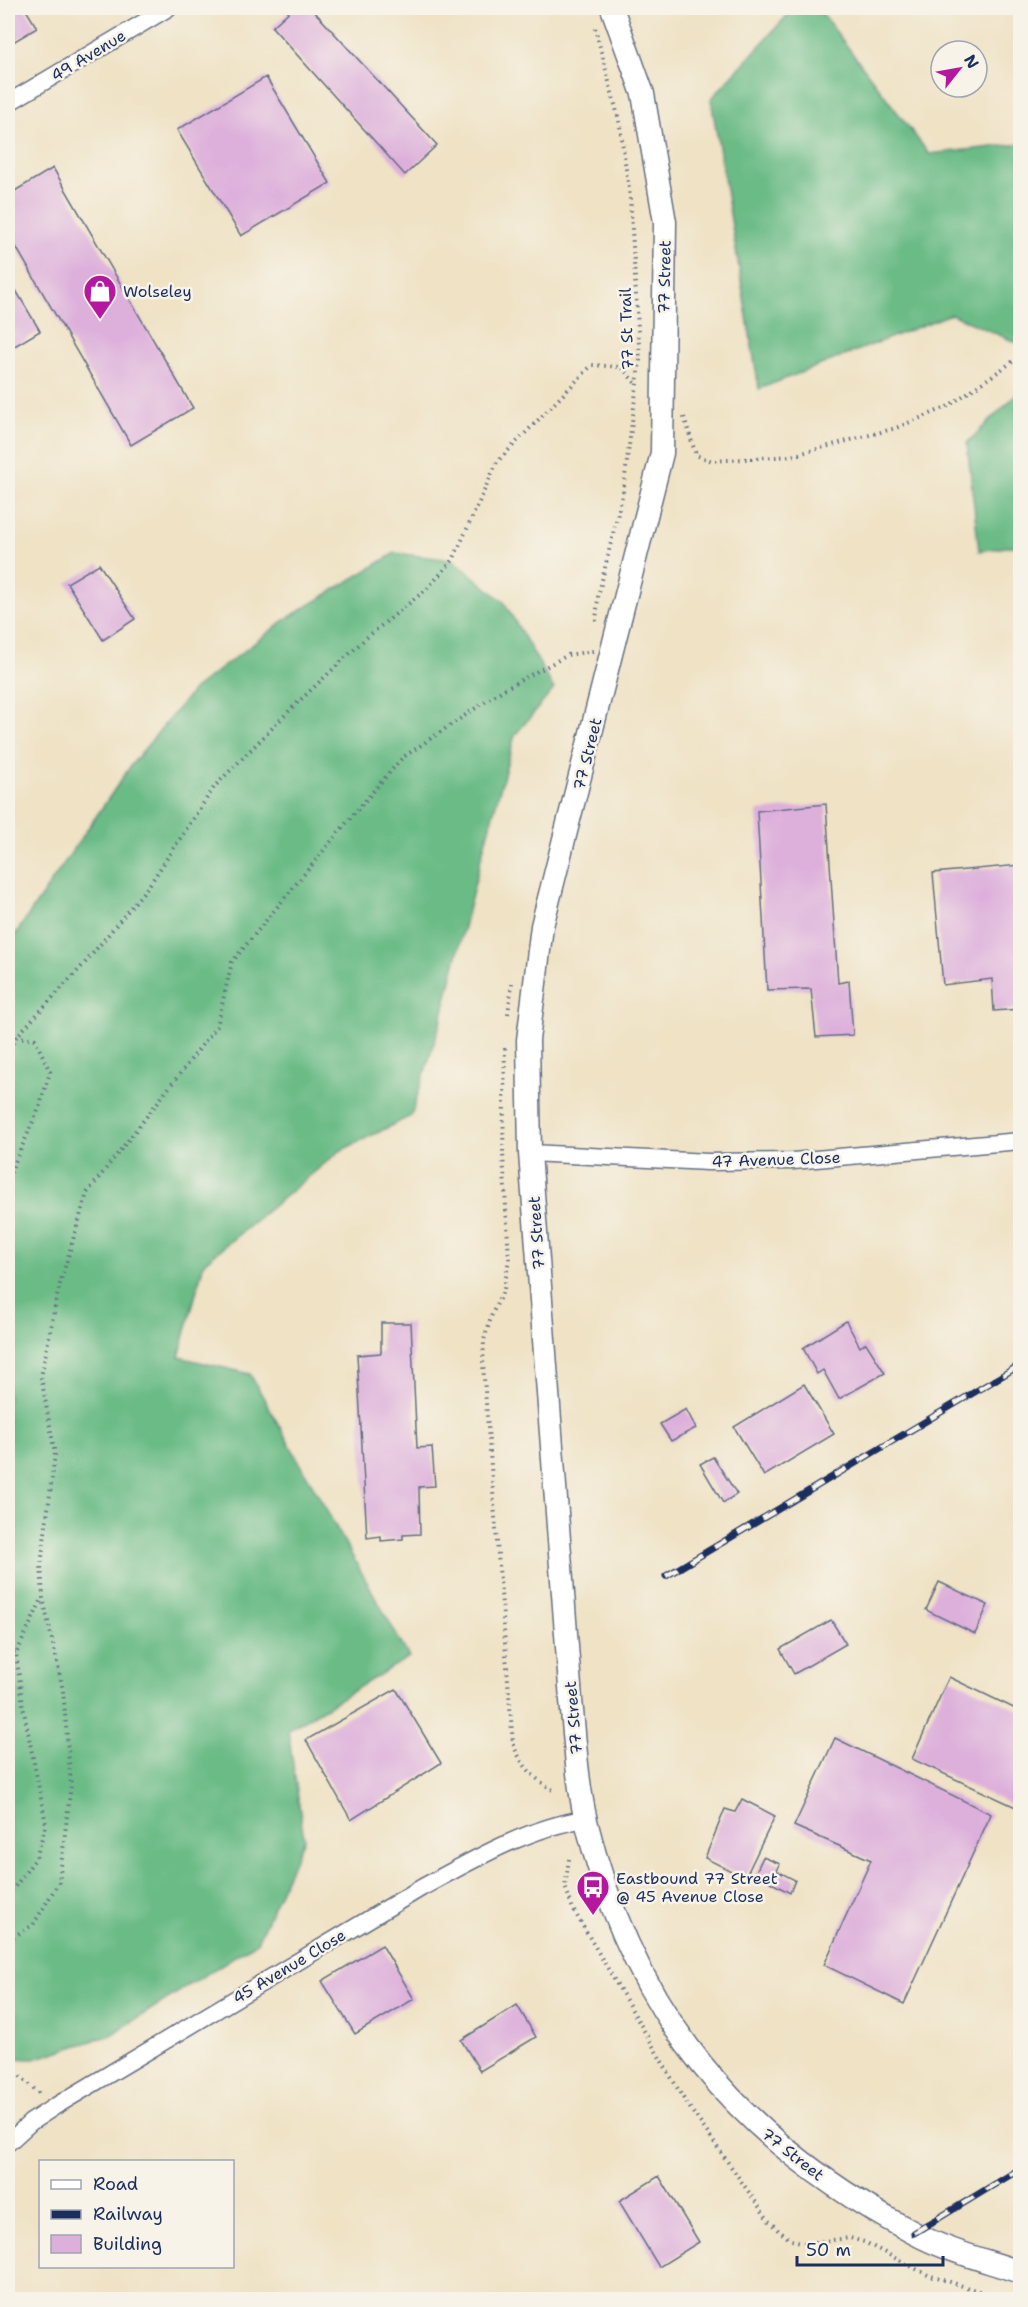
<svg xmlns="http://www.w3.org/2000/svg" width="1028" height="2307" viewBox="0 0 1028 2307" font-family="'Shantell Sans',sans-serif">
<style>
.forest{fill:#6abb86;stroke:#427572;stroke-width:1.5}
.building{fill:#ddb0db}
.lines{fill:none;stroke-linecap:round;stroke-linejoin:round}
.street-casing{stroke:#656e82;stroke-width:19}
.secondary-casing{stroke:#656e82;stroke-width:25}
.path{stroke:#656e82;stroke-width:4;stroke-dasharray:1.5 4.5;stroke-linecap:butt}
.street{stroke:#fff;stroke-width:16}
.secondary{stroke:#fff;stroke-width:22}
.rail-casing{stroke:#1b2f5e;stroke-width:7}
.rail{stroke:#f7f3e8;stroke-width:4.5;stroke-dasharray:14;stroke-linecap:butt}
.labels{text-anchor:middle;stroke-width:5;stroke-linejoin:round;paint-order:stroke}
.street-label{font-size:16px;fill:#1b2f5e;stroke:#f7f3e8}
.poi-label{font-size:16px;fill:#1b2f5e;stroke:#f7f3e8;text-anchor:start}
</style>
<rect width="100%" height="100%" fill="#f7f3e8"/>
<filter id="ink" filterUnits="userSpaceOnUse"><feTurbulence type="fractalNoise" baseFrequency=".0167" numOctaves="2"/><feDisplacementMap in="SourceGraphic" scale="12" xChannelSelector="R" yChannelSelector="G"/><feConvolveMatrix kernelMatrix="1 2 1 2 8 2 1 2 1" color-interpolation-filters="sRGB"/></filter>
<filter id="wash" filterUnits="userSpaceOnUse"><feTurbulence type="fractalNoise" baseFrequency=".008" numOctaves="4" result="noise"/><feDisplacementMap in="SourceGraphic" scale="24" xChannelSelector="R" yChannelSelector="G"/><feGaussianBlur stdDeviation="1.35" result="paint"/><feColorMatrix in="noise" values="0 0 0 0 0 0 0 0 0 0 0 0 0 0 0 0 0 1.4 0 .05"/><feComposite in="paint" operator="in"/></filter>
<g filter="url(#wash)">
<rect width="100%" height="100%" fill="#efe2c5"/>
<path class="forest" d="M 794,8 L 818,8 L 929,154 L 1020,144 L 1020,344 L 951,314 L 759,389 L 711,99 Z
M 1020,391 L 1020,545 L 979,551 L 967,443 Z
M 395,553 L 453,560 L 504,602 L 554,689 L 515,735 L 482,854 L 440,1024 L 411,1116 L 340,1151 L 204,1263 L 179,1357 L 250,1374 L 409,1657 L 288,1730 L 304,1839 L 257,1942 L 111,2035 L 34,2059 L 8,2058 L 8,945 L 132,764 L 194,689 L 286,619 Z"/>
<g id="blocks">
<path class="building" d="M 8,8 L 25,8 L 37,28 L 8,45 Z
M 293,8 L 311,8 L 437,145 L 405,175 L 272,27 Z
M 266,77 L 330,183 L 241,236 L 177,130 Z
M 53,168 L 193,408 L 131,445 L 8,233 L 8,195 Z
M 8,277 L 40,331 L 8,350 Z
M 99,564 L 135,619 L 103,640 L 67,583 Z
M 826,804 L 838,983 L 849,981 L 853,1035 L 816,1037 L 811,989 L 767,990 L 757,811 Z
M 1020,865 L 1020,1009 L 994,1011 L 992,979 L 943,985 L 933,873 Z
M 846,1321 L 860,1347 L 866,1343 L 885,1373 L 839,1399 L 823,1370 L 817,1374 L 803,1348 Z
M 381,1323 L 411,1323 L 417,1448 L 432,1447 L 435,1486 L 419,1487 L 420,1534 L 403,1535 L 403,1539 L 381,1541 L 381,1536 L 367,1538 L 357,1355 L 381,1353 Z
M 804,1384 L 834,1434 L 764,1476 L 734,1427 Z
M 686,1409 L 696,1428 L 671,1441 L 660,1424 Z
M 713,1457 L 737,1494 L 723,1503 L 700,1464 Z
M 939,1582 L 988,1605 L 975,1634 L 926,1610 Z
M 831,1620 L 846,1644 L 794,1674 L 780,1649 Z
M 949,1677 L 1020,1711 L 1020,1809 L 912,1759 Z
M 396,1689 L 441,1763 L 351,1820 L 306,1740 Z
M 835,1738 L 991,1814 L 904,2004 L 824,1965 L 871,1860 L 794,1826 Z
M 742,1799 L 775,1816 L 745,1878 L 705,1858 L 725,1809 L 735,1812 Z
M 763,1857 L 780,1864 L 777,1871 L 795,1880 L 790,1893 L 755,1874 Z
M 382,1945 L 414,1999 L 355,2034 L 322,1981 Z
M 517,2005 L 536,2037 L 480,2071 L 461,2040 Z
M 659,2176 L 699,2242 L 659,2267 L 619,2201 Z"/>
</g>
</g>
<g filter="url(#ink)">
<use href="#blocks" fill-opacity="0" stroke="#656e82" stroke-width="1.5"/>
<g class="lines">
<defs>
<path id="street" d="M 8,103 L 168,8
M 530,1153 L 708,1162 L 793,1161 L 1020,1141
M 8,2143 L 31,2122 L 54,2107 L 421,1888 C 473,1860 527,1828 585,1819"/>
<path id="secondary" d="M 612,8 L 643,94 L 665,222 L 662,453 L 542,926 L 528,1040 L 530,1153 L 571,1700 C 575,1740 577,1782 586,1821 C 633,2014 739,2141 914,2233 C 947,2251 985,2260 1020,2272"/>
</defs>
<use href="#street" class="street-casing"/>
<use href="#secondary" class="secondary-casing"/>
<path class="path" d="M 595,28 L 619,120 L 630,197 L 640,360 L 623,492 L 598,597 L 596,621
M 684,417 L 696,455 L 712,461 L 791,456 L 896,428 L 947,407 L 1015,360 L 1020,359
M 508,1014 L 512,983
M 505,1048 L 503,1154 L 509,1259 L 504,1289 L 492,1314 L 484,1340 L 483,1365 L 513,1744 C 522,1766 533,1778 553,1790
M 8,1054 L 16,1037 L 84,964 L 150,884 L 215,786 L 294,706 L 366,638 L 428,588 L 453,560 L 497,462 L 592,365 L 621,367 L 637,385
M 8,1178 L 39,1108 L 50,1072 L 35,1039 L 17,1037
M 8,1651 L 16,1654
M 569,1859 L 565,1886 L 573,1909 L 685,2101 L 769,2221 L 779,2231 L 791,2240 L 806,2243 L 850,2238 L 864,2242 L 928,2275 L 1007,2300
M 8,1896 L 36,1858 L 46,1824 L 24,1712 L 16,1654 L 42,1599
M 8,1940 L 33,1925 L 59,1882 L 71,1785 L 63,1690 L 43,1598 L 41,1565 L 55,1454 L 41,1377 L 59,1287 L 87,1193 L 217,1026 L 232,962 L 352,816 L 402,758 L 504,689 L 568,655 L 593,651
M 8,2076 L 20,2076 L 42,2096"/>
<use href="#street" class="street"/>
<use href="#secondary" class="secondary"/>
<defs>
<path id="rail" d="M 666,1576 L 1020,1365
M 914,2233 L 1020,2169"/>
</defs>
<use href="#rail" class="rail-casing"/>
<use href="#rail" class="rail"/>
</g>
</g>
<defs>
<symbol id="shop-pin" viewBox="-11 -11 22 30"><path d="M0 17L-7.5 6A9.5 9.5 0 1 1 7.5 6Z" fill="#b5179e" stroke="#f7f3e8"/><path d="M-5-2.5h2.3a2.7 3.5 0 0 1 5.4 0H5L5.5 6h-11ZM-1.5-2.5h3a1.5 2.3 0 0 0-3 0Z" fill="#fff"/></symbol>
<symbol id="bus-pin" viewBox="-11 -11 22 30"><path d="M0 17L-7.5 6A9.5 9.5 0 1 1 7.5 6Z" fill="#b5179e" stroke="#f7f3e8"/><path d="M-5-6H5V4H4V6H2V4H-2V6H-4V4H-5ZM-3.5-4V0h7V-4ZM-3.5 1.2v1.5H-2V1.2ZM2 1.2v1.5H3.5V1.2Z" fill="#fff"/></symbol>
</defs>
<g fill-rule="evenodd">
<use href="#shop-pin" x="81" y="272" width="38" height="52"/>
<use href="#bus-pin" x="574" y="1868" width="38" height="52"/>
</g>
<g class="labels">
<g class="street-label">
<text transform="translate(88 55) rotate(-31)" y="6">49 Avenue</text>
<text transform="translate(664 277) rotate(-89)" y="6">77 Street</text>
<text transform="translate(626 329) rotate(-92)" y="6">77 St Trail</text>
<text transform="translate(587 754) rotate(-76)" y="6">77 Street</text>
<text transform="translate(776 1159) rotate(-2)" y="6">47 Avenue Close</text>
<text transform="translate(536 1233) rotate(-94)" y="6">77 Street</text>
<text transform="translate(573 1718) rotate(-95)" y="6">77 Street</text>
<text transform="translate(289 1966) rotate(-31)" y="6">45 Avenue Close</text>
<text transform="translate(793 2154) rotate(38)" y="6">77 Street</text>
</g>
<g class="poi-label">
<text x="123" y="297">Wolseley</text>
<text x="616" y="1884">Eastbound 77 Street<tspan x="616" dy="18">@ 45 Avenue Close</tspan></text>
</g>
</g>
<rect width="1028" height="2307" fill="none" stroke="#f7f3e8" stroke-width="30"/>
<rect x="39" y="2160" width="195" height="108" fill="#f7f3e8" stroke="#9fa5b1" stroke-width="1.5"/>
<rect x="51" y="2180" width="30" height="9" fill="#ffffff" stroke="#9fa5b1" stroke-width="1.5"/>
<text x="93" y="2190" font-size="18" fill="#1b2f5e">Road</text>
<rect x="51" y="2210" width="30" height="9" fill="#1b2f5e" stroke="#9fa5b1" stroke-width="1.5"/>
<text x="93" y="2220" font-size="18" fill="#1b2f5e">Railway</text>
<rect x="51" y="2235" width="30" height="18" fill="#ddb0db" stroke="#9fa5b1" stroke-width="1.5"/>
<text x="93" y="2250" font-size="18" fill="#1b2f5e">Building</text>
<g transform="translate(959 69) rotate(59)"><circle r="28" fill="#f7f3e8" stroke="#9fa5b1" stroke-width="1.5"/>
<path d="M0-4.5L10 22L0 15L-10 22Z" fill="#b5179e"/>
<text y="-9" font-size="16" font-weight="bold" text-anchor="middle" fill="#1b2f5e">N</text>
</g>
<path d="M797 2256v9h146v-9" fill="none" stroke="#1b2f5e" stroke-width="3"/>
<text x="806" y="2256" font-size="18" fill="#1b2f5e" stroke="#f7f3e8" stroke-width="4.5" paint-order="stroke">50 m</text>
</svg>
